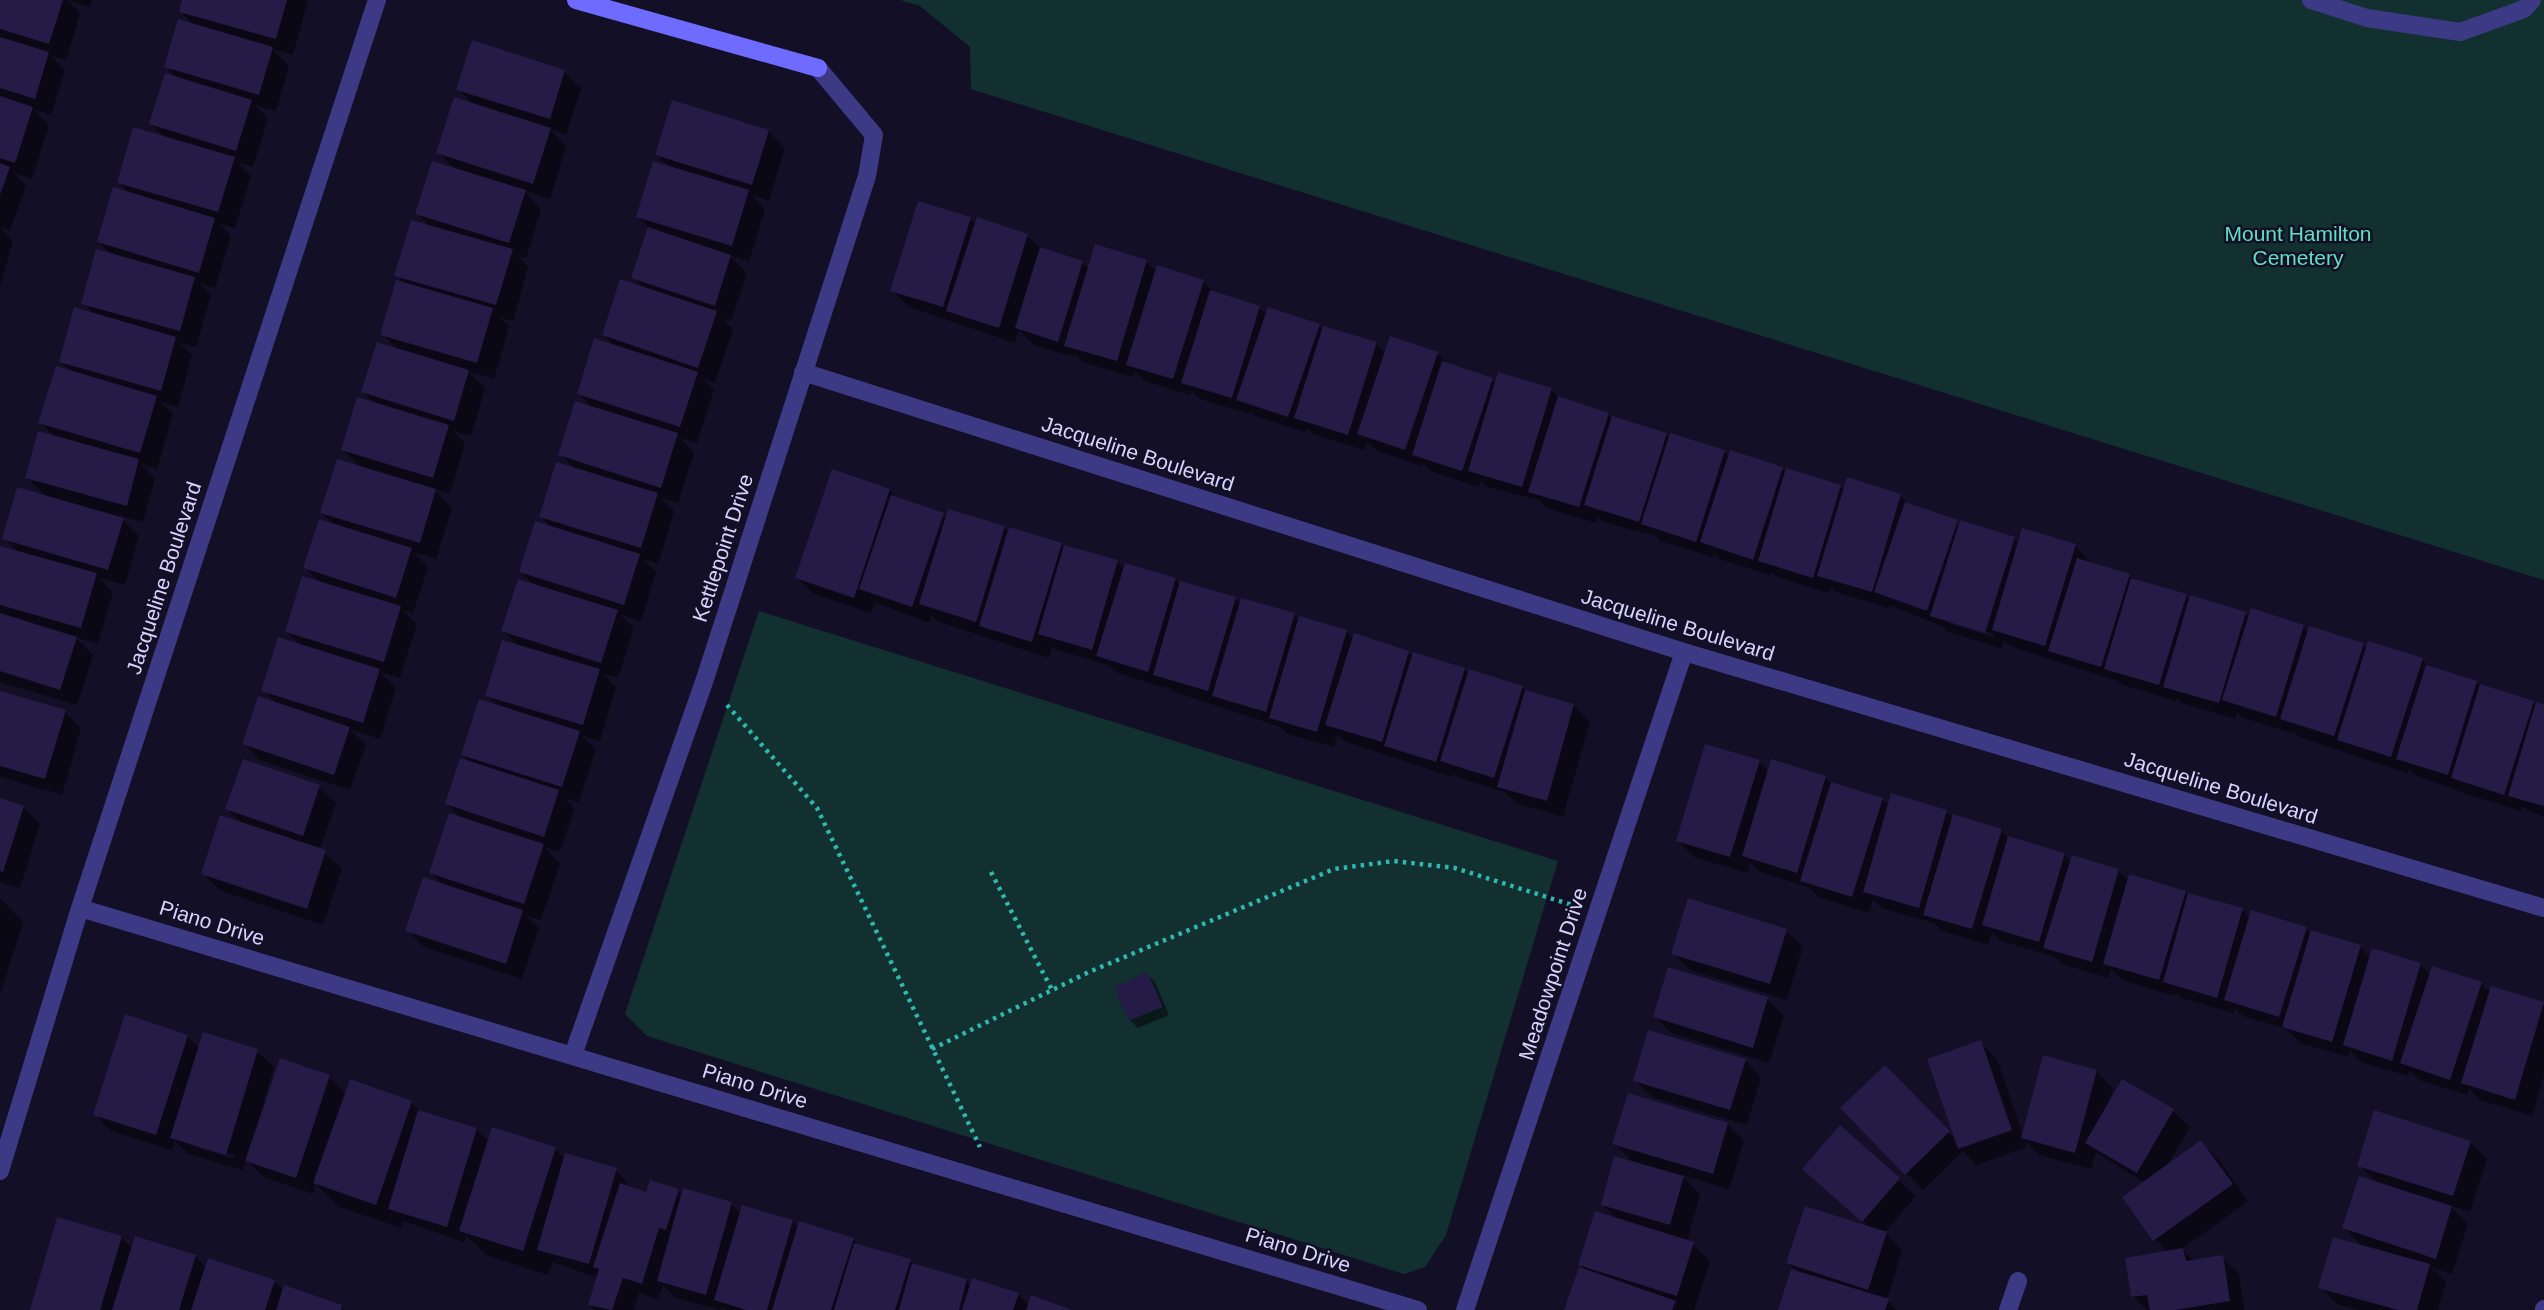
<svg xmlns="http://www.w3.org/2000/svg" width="2544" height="1310" viewBox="0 0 2544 1310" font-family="Helvetica,sans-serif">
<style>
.green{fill:#12302f}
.shadow{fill:#0007;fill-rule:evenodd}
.building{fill:#241b47}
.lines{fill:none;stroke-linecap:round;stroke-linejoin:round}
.path{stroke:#2fb8b0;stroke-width:4.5;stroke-dasharray:3.5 5;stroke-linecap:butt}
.lane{stroke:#3d3a85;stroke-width:18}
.street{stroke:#3d3a85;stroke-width:18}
.secondary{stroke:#6f6bff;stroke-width:18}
.labels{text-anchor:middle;stroke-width:5;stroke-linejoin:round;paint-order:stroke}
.park-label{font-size:21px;fill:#5fe0c0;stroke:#130f26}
.street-label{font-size:21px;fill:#d9d4ff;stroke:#130f26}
</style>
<rect width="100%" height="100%" fill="#130f26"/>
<path class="green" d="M 900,0 L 2544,0 L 2544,580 L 971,89 L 970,47 L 920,6 Z
M 759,611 L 1558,861 L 1446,1235 L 1425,1267 L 1404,1274 L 647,1036 L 625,1014 Z"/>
<path class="shadow" d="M 0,0 L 67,0 L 80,13 L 66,60 L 50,55 L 65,70 L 51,115 L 33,109 L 49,125 L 32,179 L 14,173 L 26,185 L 10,231 L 0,228 L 13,241 L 0,287 Z
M 67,0 L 92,0 L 90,7 Z
M 184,0 L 308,0 L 293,55 L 272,49 L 289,66 L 276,111 L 254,105 L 268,118 L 253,167 L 237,162 L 251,176 L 235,228 L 218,223 L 231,236 L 215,288 L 200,284 L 211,295 L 196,347 L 179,342 L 192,355 L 178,407 L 161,402 L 173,414 L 157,469 L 141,464 L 155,478 L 143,522 L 118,515 L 139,536 L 125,585 L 99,578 L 113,592 L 98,644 L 75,637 L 93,655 L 77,705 L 0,682 L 0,552 L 19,553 L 4,538 L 47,498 L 27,477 L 56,438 L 40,422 L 72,373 L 61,362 L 95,315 L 83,303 L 112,255 L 99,242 L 131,195 L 119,182 L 166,139 L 151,124 L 178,79 L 166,67 L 195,26 L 181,12 Z
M 564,72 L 581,88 L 566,135 L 550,129 L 566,146 L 550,199 L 524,191 L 541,209 L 526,258 L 517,256 L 528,267 L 513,321 L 499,317 L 509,326 L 494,379 L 468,371 L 485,388 L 471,436 L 453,431 L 465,443 L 450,493 L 432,488 L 452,508 L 436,559 L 413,552 L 428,567 L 413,613 L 402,610 L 417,624 L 400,678 L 380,672 L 396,688 L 380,739 L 350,729 L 366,745 L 350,790 L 260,760 L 244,743 L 277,704 L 263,690 L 302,646 L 287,632 L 321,583 L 305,568 L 335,526 L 322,513 L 362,469 L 343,450 L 376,405 L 363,392 L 398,350 L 382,334 L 406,285 L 396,275 L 431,228 L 417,213 L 456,170 L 438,152 L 474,105 L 458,89 Z
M 768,131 L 785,148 L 769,201 L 752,195 L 765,209 L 749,261 L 730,256 L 747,273 L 731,321 L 722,318 L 733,329 L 715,383 L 703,379 L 714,390 L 697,443 L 680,438 L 694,452 L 678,503 L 661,498 L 674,511 L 658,564 L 643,559 L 656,572 L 641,621 L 619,614 L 634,628 L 618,678 L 602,673 L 616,687 L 600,741 L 582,736 L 596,749 L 579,802 L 564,798 L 575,809 L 560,852 L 544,847 L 560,863 L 541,920 L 525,915 L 539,928 L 522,979 L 424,947 L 407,930 L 445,886 L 431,873 L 463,820 L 447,804 L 472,764 L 463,755 L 499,707 L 487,695 L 520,647 L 503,631 L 535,586 L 521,572 L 554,529 L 541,517 L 576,470 L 560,454 L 593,408 L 579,394 L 616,347 L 604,335 L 644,289 L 633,277 L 649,228 L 638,217 L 671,169 L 657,155 Z
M 970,219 L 976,225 L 1027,235 L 1042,250 L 1082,262 L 1089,269 L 1146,262 L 1157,272 L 1203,281 L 1216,294 L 1259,307 L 1267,315 L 1319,325 L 1323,330 L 1376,344 L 1386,354 L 1437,353 L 1448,365 L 1496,383 L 1551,389 L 1560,399 L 1608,414 L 1613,419 L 1666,434 L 1670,439 L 1724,452 L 1729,457 L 1782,469 L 1786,473 L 1840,486 L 1845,491 L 1900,496 L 1910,506 L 1960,525 L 2014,539 L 2019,544 L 2075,546 L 2092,564 L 2186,596 L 2190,601 L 2245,614 L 2250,618 L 2303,627 L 2309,633 L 2363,644 L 2367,649 L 2422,659 L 2431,669 L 2544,706 L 2544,817 L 2522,807 L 2521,811 L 2469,795 L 2415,775 L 2409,769 L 2408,773 L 2355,756 L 2298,736 L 2293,730 L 2292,733 L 2241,717 L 2237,712 L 2235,719 L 2182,703 L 2177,698 L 2176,701 L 2123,685 L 2118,681 L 2010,646 L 2004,640 L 2002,649 L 1949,632 L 1942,626 L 1889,605 L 1888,608 L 1836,592 L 1831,587 L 1829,593 L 1777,577 L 1771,572 L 1770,575 L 1719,559 L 1714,554 L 1713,557 L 1660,541 L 1656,536 L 1603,522 L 1598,516 L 1596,523 L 1547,508 L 1539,500 L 1487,487 L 1481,481 L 1479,487 L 1431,471 L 1422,462 L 1421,466 L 1376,450 L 1367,442 L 1364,450 L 1313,434 L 1307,428 L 1305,432 L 1255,416 L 1250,411 L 1249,414 L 1200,399 L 1191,390 L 1190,395 L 1145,381 L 1135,371 L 1133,377 L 1082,362 L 1076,355 L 1075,357 L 1034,345 L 1019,330 L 1015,343 L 909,307 L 892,290 ZM 1950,620 L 1994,634 L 1993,637 L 1950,624 Z
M 889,490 L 897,498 L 947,518 L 1004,528 L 1009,532 L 1061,544 L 1065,548 L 1117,562 L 1125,569 L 1126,565 L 1176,580 L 1181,585 L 1235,599 L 1241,605 L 1294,615 L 1299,620 L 1346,631 L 1354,639 L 1464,669 L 1469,674 L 1522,687 L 1527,692 L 1574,705 L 1590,722 L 1563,817 L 1516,803 L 1505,792 L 1459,778 L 1454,773 L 1453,777 L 1344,741 L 1338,735 L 1334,747 L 1288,734 L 1280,727 L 1172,691 L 1165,685 L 1165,688 L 1115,672 L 1108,665 L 1057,650 L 1052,646 L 1049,658 L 937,621 L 931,615 L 929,623 L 875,602 L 871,613 L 814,594 L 797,578 Z
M 0,693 L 65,712 L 81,728 L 62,795 L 0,777 Z
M 244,761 L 319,787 L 336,803 L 320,849 L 342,868 L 323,925 L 219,890 L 203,873 L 242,824 L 227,809 Z
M 1759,762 L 1769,772 L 1825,777 L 1832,784 L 1882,800 L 1889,806 L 1946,812 L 1954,819 L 2001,830 L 2009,839 L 2064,855 L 2071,862 L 2118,871 L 2129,881 L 2185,892 L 2189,897 L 2242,910 L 2250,918 L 2306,928 L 2311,934 L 2360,947 L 2371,958 L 2420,964 L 2431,975 L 2481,983 L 2491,993 L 2492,988 L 2544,1004 L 2544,1075 L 2532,1116 L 2480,1100 L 2469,1088 L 2467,1095 L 2419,1080 L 2410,1071 L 2408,1076 L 2361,1062 L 2350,1051 L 2348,1057 L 2300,1043 L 2287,1029 L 2243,1016 L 2235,1008 L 2234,1013 L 2181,998 L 2176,993 L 2175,996 L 2122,980 L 2111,969 L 2108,978 L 2062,964 L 2055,957 L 2001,941 L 1992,932 L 1988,945 L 1942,931 L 1934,923 L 1881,908 L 1873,899 L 1869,913 L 1819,897 L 1808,887 L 1761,872 L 1750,862 L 1747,873 L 1694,857 L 1678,841 Z
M 0,800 L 23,807 L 40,824 L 20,888 L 0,882 Z
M 0,898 L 23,922 L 0,995 Z
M 1786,931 L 1803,947 L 1787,1000 L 1690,970 L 1673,953 Z
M 1147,974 L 1155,982 L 1169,1015 L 1138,1028 L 1130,1020 Z
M 1767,999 L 1784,1016 L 1769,1063 L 1671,1033 L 1655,1016 Z
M 187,1036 L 199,1048 L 257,1051 L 274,1067 L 264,1100 L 267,1101 L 329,1077 L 346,1094 L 411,1102 L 422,1113 L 476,1129 L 489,1142 L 493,1129 L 555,1149 L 565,1159 L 616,1170 L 632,1189 L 647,1194 L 678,1191 L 683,1195 L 731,1204 L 741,1214 L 792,1222 L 799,1228 L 853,1239 L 859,1246 L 966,1280 L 971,1286 L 1018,1294 L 1029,1306 L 1068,1310 L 726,1310 L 723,1307 L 720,1310 L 676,1298 L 663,1285 L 658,1299 L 639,1293 L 634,1310 L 595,1310 L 590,1305 L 598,1278 L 552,1262 L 548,1275 L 486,1255 L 466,1235 L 464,1242 L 403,1221 L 401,1228 L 339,1207 L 316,1184 L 313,1194 L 264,1177 L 246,1160 L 243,1170 L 188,1154 L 175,1141 L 172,1150 L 111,1131 L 95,1114 ZM 189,1142 L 235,1155 L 234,1159 L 189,1145 Z
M 1980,1042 L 1997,1059 L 2023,1135 L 2044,1058 L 2097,1072 L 2113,1088 L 2110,1100 L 2122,1081 L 2173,1111 L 2190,1127 L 2167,1166 L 2201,1142 L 2218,1159 L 2248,1201 L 2182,1249 L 2194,1261 L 2222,1257 L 2239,1274 L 2244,1310 L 2147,1310 L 2133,1296 L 2167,1253 L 2124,1198 L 2144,1183 L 2096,1152 L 2091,1169 L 2039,1155 L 2025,1140 L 2027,1147 L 1976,1165 L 1963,1151 L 1923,1190 L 1843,1108 L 1885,1067 L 1957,1141 Z
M 1745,1060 L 1761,1077 L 1747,1125 L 1652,1097 L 1635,1080 Z
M 1727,1124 L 1744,1141 L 1729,1189 L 1681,1175 L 1700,1194 L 1687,1242 L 1693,1244 L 1710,1261 L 1694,1310 L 1566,1310 L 1587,1272 L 1580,1264 L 1618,1220 L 1603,1205 L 1634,1163 L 1614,1143 Z
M 1840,1128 L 1916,1196 L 1885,1232 L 1902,1250 L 1887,1300 L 1897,1310 L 1780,1310 L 1799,1273 L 1788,1263 L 1870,1228 L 1821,1186 Z
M 2470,1142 L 2487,1159 L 2470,1212 L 2449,1205 L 2468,1224 L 2452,1274 L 2430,1267 L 2446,1282 L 2438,1310 L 2358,1310 L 2337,1304 L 2320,1287 L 2364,1248 L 2344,1228 L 2378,1184 L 2359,1165 Z
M 121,1238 L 133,1249 L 136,1238 L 196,1257 L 206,1268 L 274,1282 L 284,1291 L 345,1310 L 31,1310 Z"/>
<path class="building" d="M 0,0 L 63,0 L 49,44 L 0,29 Z
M 182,0 L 287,0 L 276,39 L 179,12 Z
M 178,19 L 273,47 L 259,95 L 164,67 Z
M 0,37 L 49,52 L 35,99 L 0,88 Z
M 472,40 L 565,70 L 550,119 L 456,90 Z
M 165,73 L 252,100 L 236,151 L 149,124 Z
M 0,96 L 33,107 L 15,163 L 0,158 Z
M 454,97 L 551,128 L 533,184 L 436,153 Z
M 672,100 L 769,130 L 752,185 L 655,155 Z
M 133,127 L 235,157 L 218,212 L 117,183 Z
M 432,161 L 526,190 L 509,243 L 415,214 Z
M 653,161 L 749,190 L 732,246 L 636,217 Z
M 0,163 L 10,167 L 0,195 Z
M 113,187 L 215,218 L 199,273 L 97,242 Z
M 918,201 L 971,217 L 943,307 L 890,291 Z
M 977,217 L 1028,234 L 999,328 L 946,311 Z
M 411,220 L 513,249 L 496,305 L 394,276 Z
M 648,227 L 731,255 L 715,306 L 631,278 Z
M 1095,244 L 1147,260 L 1117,361 L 1064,346 Z
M 1040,247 L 1083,261 L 1058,342 L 1015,328 Z
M 96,249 L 195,277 L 180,331 L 81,304 Z
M 1157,265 L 1204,280 L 1173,379 L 1126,365 Z
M 620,279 L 717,311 L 698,368 L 602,335 Z
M 396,280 L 493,308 L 477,363 L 380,335 Z
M 1210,290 L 1260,306 L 1232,398 L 1181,383 Z
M 74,307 L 176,337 L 161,391 L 59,362 Z
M 1268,307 L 1320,324 L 1288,417 L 1236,400 Z
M 1323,326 L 1377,342 L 1348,435 L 1294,418 Z
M 1390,336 L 1438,352 L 1405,450 L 1357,434 Z
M 594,338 L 698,372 L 680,427 L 577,394 Z
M 377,342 L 469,370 L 454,421 L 361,392 Z
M 1442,361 L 1493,378 L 1462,471 L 1412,455 Z
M 56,366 L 157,396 L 140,453 L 38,423 Z
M 1498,372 L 1552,388 L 1522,487 L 1468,471 Z
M 1558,396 L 1609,413 L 1579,507 L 1528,492 Z
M 357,397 L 449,425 L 433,478 L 341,450 Z
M 575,401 L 678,433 L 661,488 L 558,455 Z
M 1612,416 L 1667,433 L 1639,522 L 1584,505 Z
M 38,431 L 139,459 L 127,506 L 25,478 Z
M 1670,433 L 1725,450 L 1696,542 L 1641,524 Z
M 1730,450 L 1783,467 L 1753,560 L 1700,542 Z
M 337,459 L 436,489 L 420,543 L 320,513 Z
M 556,462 L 658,493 L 641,548 L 539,517 Z
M 1786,468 L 1841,485 L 1813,578 L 1758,561 Z
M 832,469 L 890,489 L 854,598 L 795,578 Z
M 1847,477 L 1901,494 L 1872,592 L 1817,576 Z
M 17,487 L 124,518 L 108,570 L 2,539 Z
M 891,495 L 944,513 L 912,607 L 859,589 Z
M 1905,502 L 1958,520 L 1927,611 L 1874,592 Z
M 948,509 L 1005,526 L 976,622 L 919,604 Z
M 319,519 L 412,548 L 396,598 L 303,568 Z
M 1960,520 L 2015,537 L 1985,633 L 1930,616 Z
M 535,521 L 640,554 L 624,605 L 519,572 Z
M 1009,527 L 1062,543 L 1032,642 L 979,626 Z
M 2022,528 L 2076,544 L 2045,646 L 1992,630 Z
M 1064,545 L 1118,560 L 1092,650 L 1038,634 Z
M 0,546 L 97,573 L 81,628 L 0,605 Z
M 2077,558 L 2130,574 L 2101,667 L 2048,651 Z
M 1125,563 L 1176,578 L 1148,672 L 1096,656 Z
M 302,576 L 401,606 L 384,662 L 285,632 Z
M 2131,578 L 2187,594 L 2159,685 L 2104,669 Z
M 518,579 L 618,610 L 601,663 L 501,631 Z
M 1180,581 L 1236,597 L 1208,691 L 1153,675 Z
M 2190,595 L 2246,612 L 2219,703 L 2163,687 Z
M 1241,598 L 1295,613 L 1266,712 L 1212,696 Z
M 2251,608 L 2304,625 L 2276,717 L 2222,700 Z
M 0,613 L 77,637 L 60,690 L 0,671 Z
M 1299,616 L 1347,630 L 1317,732 L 1269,718 Z
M 2309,626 L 2364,643 L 2334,736 L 2280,719 Z
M 1354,633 L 1409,651 L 1382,742 L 1325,725 Z
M 278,637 L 380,669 L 363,723 L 261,691 Z
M 502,640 L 600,669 L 583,725 L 485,696 Z
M 2368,641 L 2423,658 L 2391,757 L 2337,740 Z
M 1413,652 L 1465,668 L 1436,762 L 1384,746 Z
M 2426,665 L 2477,681 L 2448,775 L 2396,759 Z
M 1469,669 L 1523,686 L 1494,778 L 1440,761 Z
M 2480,684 L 2534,701 L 2504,795 L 2451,778 Z
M 1525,690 L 1574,704 L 1547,801 L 1497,787 Z
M 0,691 L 66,710 L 45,779 L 0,766 Z
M 258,696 L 350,727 L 334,775 L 242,744 Z
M 479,699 L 580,731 L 562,787 L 461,755 Z
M 2536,702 L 2544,704 L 2544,806 L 2508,796 Z
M 1705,744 L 1760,760 L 1730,857 L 1676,841 Z
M 460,758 L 559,790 L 544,837 L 445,804 Z
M 243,759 L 320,785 L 303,836 L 225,809 Z
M 1771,759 L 1826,776 L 1797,873 L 1742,856 Z
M 1831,782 L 1883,798 L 1852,897 L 1800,881 Z
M 1891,793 L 1947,810 L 1919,908 L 1863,892 Z
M 0,798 L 24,806 L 3,872 L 0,871 Z
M 449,813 L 544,844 L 524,904 L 429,873 Z
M 1953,814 L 2002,829 L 1972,929 L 1923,915 Z
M 220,815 L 326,850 L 307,909 L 201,874 Z
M 2008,836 L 2065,853 L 2039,942 L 1982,925 Z
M 2072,855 L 2119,869 L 2092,962 L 2043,948 Z
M 2129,874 L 2186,891 L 2159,980 L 2103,964 Z
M 423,877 L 523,910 L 506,964 L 405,931 Z
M 2188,893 L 2243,908 L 2217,998 L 2163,982 Z
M 1688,898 L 1787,929 L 1770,984 L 1671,954 Z
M 2251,910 L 2307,927 L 2279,1017 L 2224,1000 Z
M 2311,930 L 2361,945 L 2332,1042 L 2282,1027 Z
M 2372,948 L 2421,963 L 2392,1061 L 2343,1045 Z
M 2432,966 L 2482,982 L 2450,1080 L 2400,1063 Z
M 1668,967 L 1768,997 L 1753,1048 L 1653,1017 Z
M 1147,972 L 1163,1007 L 1128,1021 L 1114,987 Z
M 2491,986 L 2544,1002 L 2515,1100 L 2461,1083 Z
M 125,1014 L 188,1035 L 156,1135 L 93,1115 Z
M 1648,1030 L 1746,1059 L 1730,1110 L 1633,1081 Z
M 203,1032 L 258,1049 L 226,1155 L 170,1138 Z
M 1981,1040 L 2012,1130 L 1958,1149 L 1927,1059 Z
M 2043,1055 L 2097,1070 L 2075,1153 L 2021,1138 Z
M 280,1058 L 330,1075 L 296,1178 L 245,1161 Z
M 1885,1065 L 1950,1131 L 1905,1175 L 1840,1108 Z
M 350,1079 L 412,1101 L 376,1205 L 313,1183 Z
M 2122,1079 L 2174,1109 L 2137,1173 L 2085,1143 Z
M 1628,1093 L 1728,1123 L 1713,1174 L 1612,1144 Z
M 418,1110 L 477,1128 L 447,1227 L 388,1209 Z
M 2374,1110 L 2471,1141 L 2453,1196 L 2357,1166 Z
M 1840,1125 L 1900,1178 L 1862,1222 L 1802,1169 Z
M 492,1127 L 556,1147 L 523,1251 L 459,1231 Z
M 2201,1140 L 2233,1184 L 2153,1241 L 2122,1197 Z
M 565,1153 L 617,1168 L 589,1264 L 537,1250 Z
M 1614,1156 L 1684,1176 L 1670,1225 L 1601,1205 Z
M 2359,1176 L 2452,1206 L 2436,1259 L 2342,1228 Z
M 650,1180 L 679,1189 L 666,1230 L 659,1228 L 642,1284 L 623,1278 L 612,1310 L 588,1305 L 599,1269 L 593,1267 L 620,1183 L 646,1192 Z
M 683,1188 L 732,1202 L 706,1295 L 657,1281 Z
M 742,1205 L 793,1220 L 767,1310 L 746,1310 L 714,1300 Z
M 1805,1206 L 1887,1232 L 1868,1290 L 1786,1263 Z
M 1595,1211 L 1694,1242 L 1677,1296 L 1578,1265 Z
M 57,1217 L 122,1236 L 100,1310 L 30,1310 Z
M 799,1221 L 854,1238 L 831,1310 L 772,1310 Z
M 135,1236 L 196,1255 L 179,1310 L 112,1310 Z
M 2333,1237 L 2430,1264 L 2417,1310 L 2398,1310 L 2318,1288 Z
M 854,1243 L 911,1259 L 895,1310 L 834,1310 Z
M 2183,1248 L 2186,1261 L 2223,1255 L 2230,1301 L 2175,1310 L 2150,1310 L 2147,1295 L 2131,1297 L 2125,1258 Z
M 208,1258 L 275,1280 L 265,1310 L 191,1310 Z
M 912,1263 L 967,1279 L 959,1310 L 899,1310 Z
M 1579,1267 L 1676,1301 L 1672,1310 L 1564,1310 Z
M 1791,1269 L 1889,1299 L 1885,1310 L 1778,1310 Z
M 972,1278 L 1019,1293 L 1013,1310 L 962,1310 Z
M 284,1285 L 342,1305 L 341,1310 L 276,1310 Z
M 1031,1295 L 1072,1310 L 1026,1310 Z"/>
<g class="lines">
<path class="path" d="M 727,705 L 817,808 L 980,1147
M 991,872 L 1052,990
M 932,1049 L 1089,972 L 1334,869 L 1394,861 L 1455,868 L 1572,905"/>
<path class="lane" d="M 2311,0 L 2367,18 L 2460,32 L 2524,9 L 2532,0"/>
<path class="street" d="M 803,372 L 1684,652 L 2544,908
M 80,908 L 1418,1310
M 573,1055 L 705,679 L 867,176 L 874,135 L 818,68
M 0,1171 L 80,908 L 377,0
M 1465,1310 L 1684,652
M 2008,1310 L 2018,1281
M 2544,1310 L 2544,1309"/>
<path class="secondary" d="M 576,0 L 818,68"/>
</g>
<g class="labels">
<g class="park-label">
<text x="2298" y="241">Mount Hamilton<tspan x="2298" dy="24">Cemetery</tspan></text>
</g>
<g class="street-label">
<text transform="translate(1138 454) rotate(18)" y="7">Jacqueline Boulevard</text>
<text transform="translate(723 548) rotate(-72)" y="7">Kettlepoint Drive</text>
<text transform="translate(164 578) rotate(-72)" y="7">Jacqueline Boulevard</text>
<text transform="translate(1678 625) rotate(17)" y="7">Jacqueline Boulevard</text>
<text transform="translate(2221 788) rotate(17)" y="7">Jacqueline Boulevard</text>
<text transform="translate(212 923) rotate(17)" y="7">Piano Drive</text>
<text transform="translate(1553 974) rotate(-72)" y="7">Meadowpoint Drive</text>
<text transform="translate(755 1086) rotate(17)" y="7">Piano Drive</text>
<text transform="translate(1298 1250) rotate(17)" y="7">Piano Drive</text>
</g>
</g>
</svg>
